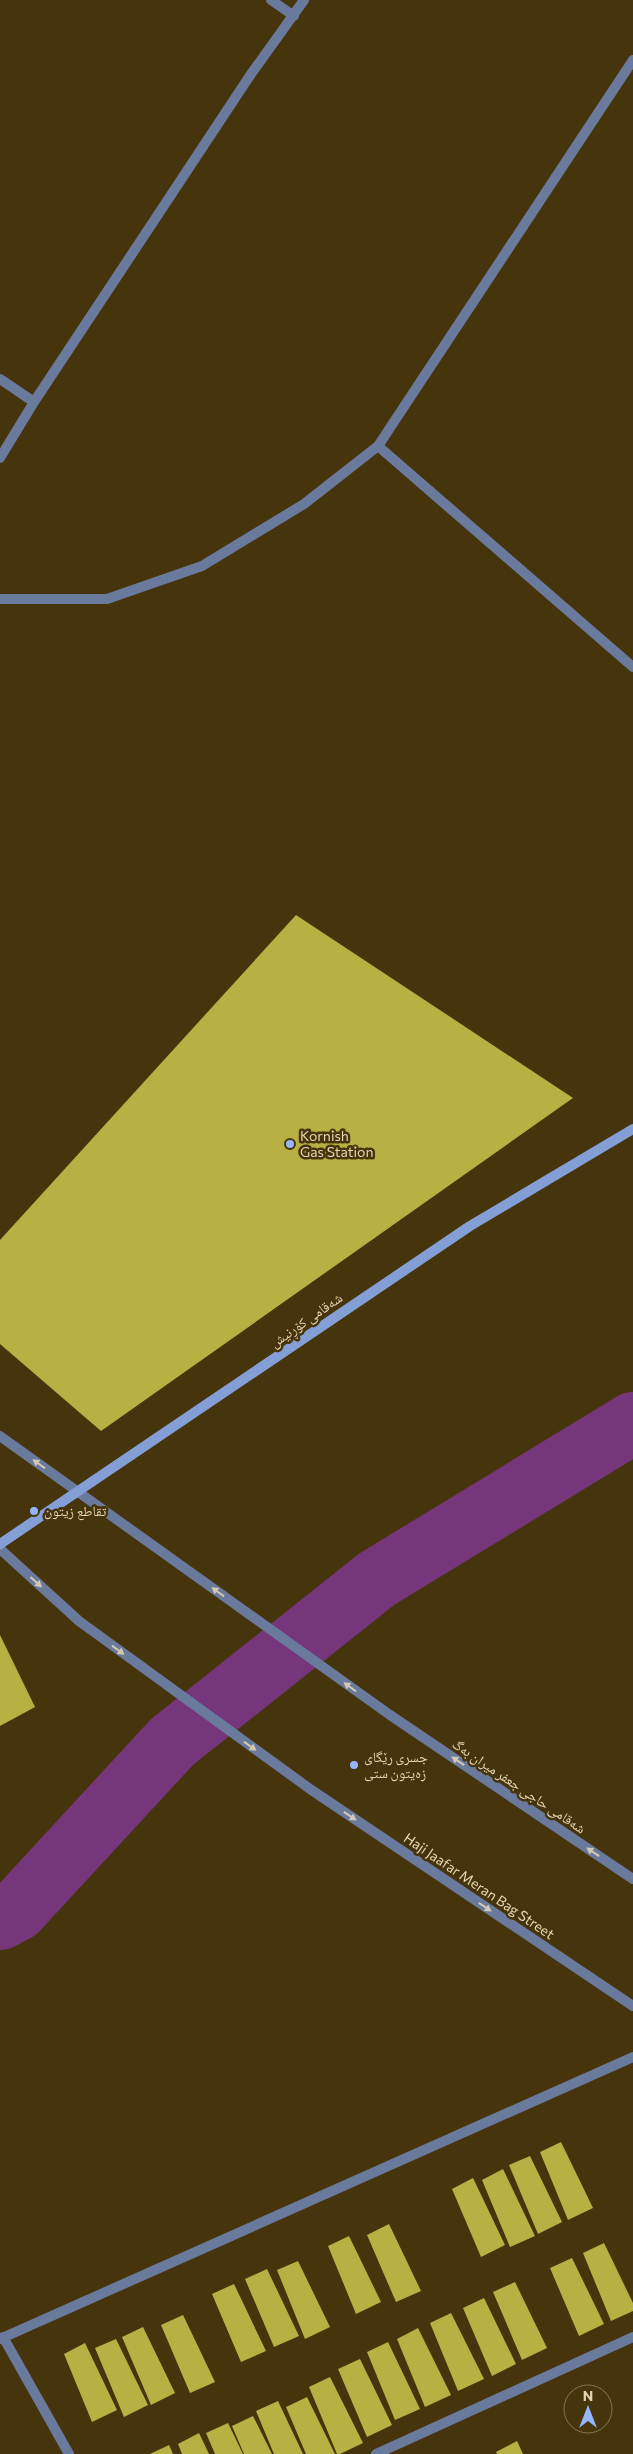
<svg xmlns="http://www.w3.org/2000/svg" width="633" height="2454" viewBox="0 0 633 2454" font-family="Commissioner,'Noto Naskh Arabic',sans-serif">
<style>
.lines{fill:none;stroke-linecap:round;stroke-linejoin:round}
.river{stroke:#76367b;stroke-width:62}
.building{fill:#b9b044}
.minor{stroke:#697a9d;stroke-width:10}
.tertiary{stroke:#697a9d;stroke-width:10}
.secondary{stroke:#849fd6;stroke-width:10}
.oneway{fill:#d4c8b0}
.poi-dot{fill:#95b6fd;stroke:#46340c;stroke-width:2}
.labels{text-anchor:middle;stroke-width:5;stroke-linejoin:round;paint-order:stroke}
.poi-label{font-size:14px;fill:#e7d6b3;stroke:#46340c;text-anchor:start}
.street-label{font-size:14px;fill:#e7d6b3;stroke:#46340c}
</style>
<rect width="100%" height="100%" fill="#46340c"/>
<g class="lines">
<path class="river" d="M 0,1919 L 17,1910 L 172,1742 L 377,1579 L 633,1423"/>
</g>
<path class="building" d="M 296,915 L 573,1098 L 101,1431 L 0,1344 L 0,1240 Z
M 0,1635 L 35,1707 L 0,1726 Z
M 561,2142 L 593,2208 L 568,2220 L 540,2152 Z
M 530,2156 L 562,2222 L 538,2234 L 509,2165 Z
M 503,2169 L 535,2236 L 510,2247 L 482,2180 Z
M 473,2178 L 505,2245 L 481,2257 L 452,2189 Z
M 389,2224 L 421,2291 L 396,2302 L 367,2235 Z
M 349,2236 L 381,2302 L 356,2314 L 328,2246 Z
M 604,2243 L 633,2303 L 633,2311 L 611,2321 L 583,2253 Z
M 572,2258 L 604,2324 L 579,2336 L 550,2268 Z
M 298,2261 L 330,2327 L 305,2339 L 277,2270 Z
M 267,2269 L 299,2336 L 274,2347 L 245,2279 Z
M 515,2282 L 547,2348 L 522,2360 L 493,2292 Z
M 234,2284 L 266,2351 L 241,2362 L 212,2294 Z
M 484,2298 L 516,2364 L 492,2376 L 463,2308 Z
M 451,2313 L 484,2379 L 458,2391 L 430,2323 Z
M 183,2315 L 215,2382 L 190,2393 L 161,2325 Z
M 143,2327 L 175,2393 L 151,2405 L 122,2337 Z
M 418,2328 L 451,2395 L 425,2407 L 397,2339 Z
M 116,2339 L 148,2405 L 124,2417 L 95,2348 Z
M 388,2342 L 420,2409 L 395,2420 L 367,2352 Z
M 85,2343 L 117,2410 L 92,2422 L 64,2354 Z
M 360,2359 L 392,2425 L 367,2437 L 338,2369 Z
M 330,2377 L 363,2443 L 340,2454 L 337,2454 L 309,2387 Z
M 307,2397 L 335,2454 L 306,2454 L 286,2407 Z
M 278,2401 L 303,2454 L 274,2454 L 256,2411 Z
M 253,2416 L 272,2454 L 244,2454 L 232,2426 Z
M 228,2423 L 243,2454 L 215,2454 L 206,2433 Z
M 199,2433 L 209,2454 L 182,2454 L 178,2444 Z
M 517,2441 L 523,2454 L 497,2454 L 496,2452 Z
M 169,2445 L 173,2454 L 150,2454 Z"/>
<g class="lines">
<path class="minor" d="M 271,0 L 294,16
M 0,379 L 34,402
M 378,446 L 633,667
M 0,458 L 34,402 L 249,77 L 304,0
M 0,599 L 107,599 L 202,566 L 304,504 L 378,446 L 633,60
M 3,2337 L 69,2454
M 0,2339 L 633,2057
M 376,2454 L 633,2337"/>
<path class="tertiary" d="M 0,1436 L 390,1715 L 633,1879
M 0,1549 L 79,1621 L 310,1789 L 633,2006"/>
<path class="secondary" d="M 0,1544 L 470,1226 L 633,1129"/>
</g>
<defs><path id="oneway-solid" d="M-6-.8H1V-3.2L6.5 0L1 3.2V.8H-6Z" transform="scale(1.25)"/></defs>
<g class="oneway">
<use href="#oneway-solid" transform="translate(39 1464) rotate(-144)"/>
<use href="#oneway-solid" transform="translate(36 1582) rotate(42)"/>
<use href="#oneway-solid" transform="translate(218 1592) rotate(-144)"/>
<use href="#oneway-solid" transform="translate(118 1650) rotate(36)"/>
<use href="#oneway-solid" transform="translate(350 1687) rotate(-144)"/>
<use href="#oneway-solid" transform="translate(250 1746) rotate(36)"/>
<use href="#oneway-solid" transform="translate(458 1761) rotate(-146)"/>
<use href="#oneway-solid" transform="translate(350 1816) rotate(34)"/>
<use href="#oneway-solid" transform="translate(593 1852) rotate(-146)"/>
<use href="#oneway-solid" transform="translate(485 1907) rotate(34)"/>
</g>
<g class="poi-dot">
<circle cx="290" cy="1144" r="5"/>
<circle cx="34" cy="1511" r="5"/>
<circle cx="354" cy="1765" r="5"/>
</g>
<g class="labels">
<g class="poi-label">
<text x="300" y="1141">Kornish<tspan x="300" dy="16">Gas Station</tspan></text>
<text x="44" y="1516">تقاطع زيتون</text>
<text x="364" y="1762">جسری رێگای<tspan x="364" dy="16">زەیتون ستی</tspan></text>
</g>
<g class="street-label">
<text transform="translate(306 1320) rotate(-35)" y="5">شەقامی کۆڕنیش</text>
<text transform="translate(519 1786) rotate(34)" y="5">شەقامی حاجی جعفر میران بەگ</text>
<text transform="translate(479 1886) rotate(34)" y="5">Haji Jaafar Meran Bag Street</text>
</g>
</g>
<g transform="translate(588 2409)"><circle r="24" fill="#46340c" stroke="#86754f"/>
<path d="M0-4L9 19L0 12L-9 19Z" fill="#95b6fd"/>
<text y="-8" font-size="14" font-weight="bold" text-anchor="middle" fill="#e7d6b3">N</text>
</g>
</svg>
